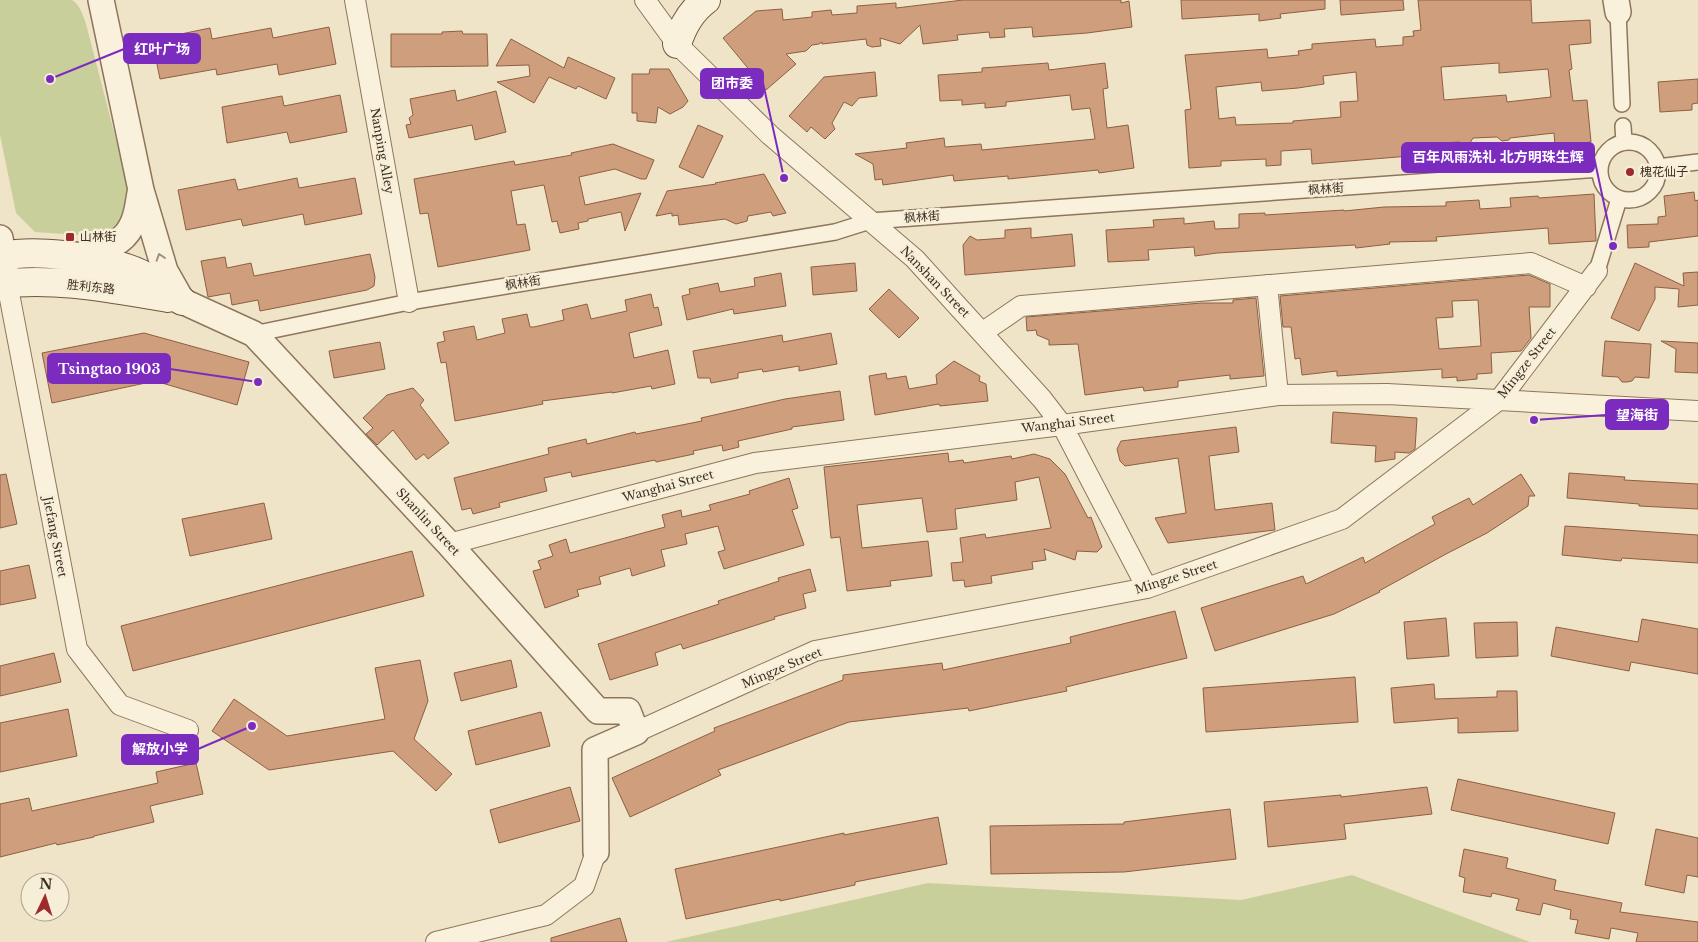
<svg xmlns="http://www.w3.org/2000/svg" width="1698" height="942" viewBox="0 0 1698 942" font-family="'Libre Baskerville','Noto Sans SC',serif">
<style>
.green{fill:#c9cf9b}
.building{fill:#cf9f7d;stroke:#8d5f41;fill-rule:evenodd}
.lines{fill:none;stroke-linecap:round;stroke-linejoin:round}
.pedestrian-casing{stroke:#8d765c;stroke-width:18}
.minor-casing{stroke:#8d765c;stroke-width:22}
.tertiary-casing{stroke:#8d765c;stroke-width:28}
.secondary-casing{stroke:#6f573f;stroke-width:30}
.pedestrian{stroke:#faf1dc;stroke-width:15}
.minor{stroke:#faf1dc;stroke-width:20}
.tertiary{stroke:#faf1dc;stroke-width:25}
.secondary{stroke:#faf1dc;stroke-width:28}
.oneway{stroke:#9c907e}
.poi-dot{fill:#9e2a2b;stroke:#f7eed8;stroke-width:2}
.labels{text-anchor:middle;stroke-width:5;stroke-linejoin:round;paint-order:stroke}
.street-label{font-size:12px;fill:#3d2e20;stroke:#f7eed8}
.poi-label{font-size:12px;fill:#3d2e20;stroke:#f7eed8;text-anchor:start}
.leader{fill:none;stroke:#7b2cbf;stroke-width:2}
.callout-dot{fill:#7b2cbf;stroke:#f7eed8;stroke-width:2}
.callout{fill:#7b2cbf;stroke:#7b2cbf;stroke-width:2}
.callout-label{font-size:14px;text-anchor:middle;font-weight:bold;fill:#fff}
</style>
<rect width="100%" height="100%" fill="#f0e4c8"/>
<path class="green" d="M 0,0 L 72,0 C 80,5 83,15 86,24 L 129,190 L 126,224 L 106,237 L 35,232 L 16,213 L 0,135 Z
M 1352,875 L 1530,942 L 666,942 L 928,883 L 1241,900 Z"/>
<path class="building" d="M 963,0 L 1121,0 L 1121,3 L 1129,1 L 1132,27 L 1087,33 L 1033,37 L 1032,27 L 1004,29 L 1005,37 L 990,38 L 989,32 L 957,35 L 958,40 L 923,44 L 920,25 L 900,44 L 880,38 L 881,46 L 872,47 L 867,45 L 866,39 L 822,44 L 822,42 L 819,44 L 812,45 L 806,51 L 786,54 L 796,64 L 766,90 L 723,38 L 756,11 L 782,9 L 783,20 L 812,17 L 812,12 L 831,10 L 832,15 L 857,13 L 857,6 L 896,3 L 896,8 Z
M 1181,0 L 1325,0 L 1325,9 L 1280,14 L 1281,18 L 1259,21 L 1259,14 L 1182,19 Z
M 1340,0 L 1403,0 L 1404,10 L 1341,15 Z
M 1418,0 L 1531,0 L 1532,23 L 1590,20 L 1591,43 L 1569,45 L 1572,69 L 1569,70 L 1573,101 L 1587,100 L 1591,142 L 1575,144 L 1569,154 L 1563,144 L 1555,145 L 1554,133 L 1510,138 L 1509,140 L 1502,141 L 1497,137 L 1473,138 L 1470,143 L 1463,144 L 1459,142 L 1421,144 L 1422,155 L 1312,164 L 1311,149 L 1281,151 L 1281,165 L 1266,166 L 1266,159 L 1221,161 L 1221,166 L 1189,168 L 1185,110 L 1191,109 L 1185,55 L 1267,49 L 1268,58 L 1299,55 L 1298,51 L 1312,49 L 1312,44 L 1375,39 L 1376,47 L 1403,45 L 1403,37 L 1414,36 L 1413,31 L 1421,30 ZM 1499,63 L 1499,73 L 1548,69 L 1551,97 L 1507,102 L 1506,95 L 1444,100 L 1441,67 ZM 1356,72 L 1358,101 L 1340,102 L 1341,117 L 1293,121 L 1293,123 L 1236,125 L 1235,117 L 1219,119 L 1216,87 L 1261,82 L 1262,91 L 1298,88 L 1324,84 L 1323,76 Z
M 329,27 L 336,64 L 279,75 L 277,64 L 217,75 L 216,69 L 160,79 L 152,40 L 210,28 L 212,39 L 271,28 L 273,38 Z
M 462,31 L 463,34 L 487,34 L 488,66 L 391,67 L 391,34 L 442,34 L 442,32 Z
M 511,39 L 564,68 L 568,57 L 615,78 L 606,99 L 578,86 L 576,89 L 549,77 L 534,103 L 497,82 L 530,76 L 529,65 L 496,66 Z
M 1048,63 L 1049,70 L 1105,63 L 1108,88 L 1103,89 L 1107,128 L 1128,125 L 1134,168 L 1099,173 L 1098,170 L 1008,179 L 1008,176 L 954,181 L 953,175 L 883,185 L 882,179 L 875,180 L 873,164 L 855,154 L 907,148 L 906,143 L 944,138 L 945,147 L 981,144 L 982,150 L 1095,139 L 1090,108 L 1072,110 L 1070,95 L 1006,102 L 1006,106 L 985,108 L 985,103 L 962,105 L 962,100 L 940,101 L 938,75 L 982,72 L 982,68 Z
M 650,69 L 669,69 L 688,101 L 683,107 L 670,114 L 658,107 L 656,123 L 637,121 L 637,113 L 632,113 L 632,74 L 649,74 Z
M 875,72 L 877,96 L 859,98 L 852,106 L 844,102 L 832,123 L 835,129 L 825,139 L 811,127 L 807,132 L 789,116 L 824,77 Z
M 1698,79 L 1698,103 L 1692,104 L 1692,110 L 1660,112 L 1658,82 Z
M 455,90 L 457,101 L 496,91 L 506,132 L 475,140 L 472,125 L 409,138 L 406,125 L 411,124 L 409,118 L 413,115 L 410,99 Z
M 340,95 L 347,132 L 290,143 L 287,132 L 227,143 L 222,107 L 282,96 L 284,106 Z
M 698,125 L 723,136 L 703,178 L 679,167 Z
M 613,144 L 654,160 L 646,179 L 641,179 L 615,169 L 579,177 L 585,205 L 641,193 L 625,231 L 621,212 L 588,219 L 588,221 L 578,223 L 579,229 L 560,233 L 557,221 L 552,222 L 544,185 L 511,191 L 517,225 L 525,224 L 530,250 L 438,267 L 428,213 L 420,214 L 414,179 L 514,161 L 515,165 L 572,155 L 571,153 Z
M 764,174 L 786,213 L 773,216 L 771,212 L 748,216 L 747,221 L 736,224 L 725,219 L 679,225 L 678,215 L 672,216 L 672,213 L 656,216 L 667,191 L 716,184 L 715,183 Z
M 297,178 L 299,188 L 355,178 L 362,214 L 305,225 L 303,214 L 243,226 L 241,219 L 186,230 L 178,190 L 235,179 L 238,190 Z
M 1694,192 L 1695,201 L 1698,200 L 1698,236 L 1649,242 L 1649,247 L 1628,248 L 1627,225 L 1658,224 L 1658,217 L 1666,216 L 1664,196 Z
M 1594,194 L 1596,241 L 1549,244 L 1548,228 L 1436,237 L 1437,241 L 1389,242 L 1390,244 L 1356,248 L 1355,245 L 1217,253 L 1195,256 L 1194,247 L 1148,250 L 1149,260 L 1108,262 L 1106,230 L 1154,227 L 1153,220 L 1184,218 L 1184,224 L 1214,221 L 1215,229 L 1239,228 L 1239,214 L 1265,213 L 1265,215 L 1344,210 L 1344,211 L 1384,207 L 1446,206 L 1446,202 L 1479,200 L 1480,209 L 1511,207 L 1510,198 L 1538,196 L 1539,198 Z
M 1031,228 L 1031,238 L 1072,234 L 1075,266 L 965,275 L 963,245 L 970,236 L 977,240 L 1005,238 L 1005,230 Z
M 370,254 L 375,277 L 374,286 L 367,290 L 260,311 L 258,300 L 232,305 L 230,293 L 208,297 L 201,261 L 225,257 L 227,268 L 251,263 L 254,276 Z
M 855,263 L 857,291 L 813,295 L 811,267 Z
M 1635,263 L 1684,286 L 1683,273 L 1698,272 L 1698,305 L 1678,307 L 1679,289 L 1655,287 L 1655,299 L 1639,331 L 1611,318 Z
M 781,273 L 786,306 L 734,314 L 733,309 L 687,320 L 682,296 L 690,294 L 689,289 L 718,283 L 720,292 L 755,286 L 754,278 Z
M 1529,275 L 1550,284 L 1550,307 L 1529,307 L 1531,338 L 1521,351 L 1491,353 L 1492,373 L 1477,374 L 1477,379 L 1457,381 L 1457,377 L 1442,378 L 1442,369 L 1337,376 L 1337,371 L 1302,375 L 1300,358 L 1295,359 L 1291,327 L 1283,327 L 1280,296 ZM 1478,300 L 1481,346 L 1439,349 L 1436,318 L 1453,317 L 1452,301 Z
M 889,289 L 919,318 L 899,338 L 869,309 Z
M 651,294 L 654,308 L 658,307 L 662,325 L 629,333 L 634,358 L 668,350 L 675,384 L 652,389 L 651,386 L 612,393 L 612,392 L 542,401 L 543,404 L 455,421 L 446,362 L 441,363 L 437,343 L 445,341 L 443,332 L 474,326 L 477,340 L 505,333 L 502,319 L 527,314 L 530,327 L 534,327 L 564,320 L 562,310 L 587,304 L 591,319 L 627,311 L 625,300 Z
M 1256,298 L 1264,376 L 1230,379 L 1230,375 L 1178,381 L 1178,387 L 1144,391 L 1143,387 L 1085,395 L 1078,344 L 1049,345 L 1049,340 L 1037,335 L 1036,330 L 1027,331 L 1026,317 L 1202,303 L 1233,303 L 1233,300 Z
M 144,333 L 249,362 L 237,405 L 155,381 L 52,403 L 42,353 Z
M 831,333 L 837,364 L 799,371 L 799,366 L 763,372 L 762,369 L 738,373 L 738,378 L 711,383 L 710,378 L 698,378 L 693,351 L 782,335 L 783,342 Z
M 1605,341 L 1651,344 L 1649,378 L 1635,377 L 1632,381 L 1627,382 L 1622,382 L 1618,377 L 1602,376 Z
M 1661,341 L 1698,343 L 1698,373 L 1675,372 L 1676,349 Z
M 380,342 L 385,369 L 334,378 L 329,351 Z
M 954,361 L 980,376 L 979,381 L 986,384 L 988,401 L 940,406 L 939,404 L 875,415 L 869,376 L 886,373 L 887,379 L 906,376 L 909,389 L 937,384 L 936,375 Z
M 413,388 L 424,400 L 420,405 L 449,443 L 428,459 L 424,454 L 416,460 L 393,430 L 377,445 L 366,434 L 373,428 L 363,418 L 387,395 Z
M 840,391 L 844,420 L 792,427 L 792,429 L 738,441 L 739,447 L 723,451 L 722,445 L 693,451 L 694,454 L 656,462 L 655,460 L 572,477 L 571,472 L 544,478 L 547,491 L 499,503 L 500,507 L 473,514 L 471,508 L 462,510 L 454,478 L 549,454 L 548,448 L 586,439 L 587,444 L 635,432 L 636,434 L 702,421 L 701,418 L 785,399 Z
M 1333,412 L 1417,418 L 1415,449 L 1409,453 L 1395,452 L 1395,459 L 1375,462 L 1376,446 L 1331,443 Z
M 1236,427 L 1239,452 L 1209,456 L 1215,510 L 1272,503 L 1275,530 L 1168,543 L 1155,518 L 1186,513 L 1178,458 L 1125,466 L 1120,461 L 1117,449 L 1121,441 Z
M 948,453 L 949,462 L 963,460 L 964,463 L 1011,456 L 1012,459 L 1034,454 L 1050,459 L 1065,474 L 1088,518 L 1091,517 L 1102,547 L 1097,552 L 1077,551 L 1075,560 L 1044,549 L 1046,560 L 1032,562 L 1033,569 L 991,576 L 992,583 L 965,587 L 964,580 L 953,581 L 951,563 L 963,562 L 960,538 L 985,534 L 986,538 L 1051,528 L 1039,477 L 1015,482 L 1017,500 L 955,509 L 957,529 L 927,532 L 922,498 L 857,505 L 862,548 L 928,541 L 932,576 L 890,581 L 891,586 L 847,591 L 840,537 L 831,538 L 824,467 Z
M 1569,473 L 1625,477 L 1624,480 L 1698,484 L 1698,509 L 1639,506 L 1639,504 L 1567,498 Z
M 6,474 L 17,524 L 0,528 L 0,475 Z
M 1521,474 L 1535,496 L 1529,496 L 1528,506 L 1487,533 L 1446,554 L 1379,591 L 1380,592 L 1334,614 L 1215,651 L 1201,608 L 1303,576 L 1306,584 L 1363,557 L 1365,563 L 1435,524 L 1432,517 L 1469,498 L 1473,505 Z
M 789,478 L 798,508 L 792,510 L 804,545 L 724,569 L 718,552 L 725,550 L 718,526 L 685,534 L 687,544 L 661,550 L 665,566 L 632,576 L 630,568 L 599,577 L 601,584 L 577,590 L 579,596 L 545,608 L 533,571 L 541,569 L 538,561 L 553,556 L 549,545 L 566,539 L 570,553 L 665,527 L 662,515 L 681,510 L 682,517 L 711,510 L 709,505 L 750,494 L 749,491 Z
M 264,503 L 272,539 L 190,556 L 182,519 Z
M 1565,526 L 1698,535 L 1698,563 L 1622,558 L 1621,561 L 1562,555 Z
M 412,551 L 424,596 L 133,671 L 121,626 Z
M 29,565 L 36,598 L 0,605 L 0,571 Z
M 810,569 L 816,591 L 803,594 L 806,608 L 774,617 L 775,619 L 683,649 L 681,644 L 655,653 L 658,665 L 610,680 L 598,644 L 719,604 L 718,601 L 779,581 L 778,578 Z
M 1175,611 L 1187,658 L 1066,687 L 1067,691 L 969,711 L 968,708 L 849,722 L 718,770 L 721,775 L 630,817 L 612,778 L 715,731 L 714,728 L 843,680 L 843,675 L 942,663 L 943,670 L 1071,643 L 1070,637 Z
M 1446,618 L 1449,656 L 1407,659 L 1404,622 Z
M 1642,619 L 1698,629 L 1698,674 L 1631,662 L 1629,671 L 1551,656 L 1556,627 L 1638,642 Z
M 1517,622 L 1518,656 L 1476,658 L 1474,623 Z
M 54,653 L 61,682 L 0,696 L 0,666 Z
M 420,660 L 428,701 L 414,739 L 452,774 L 436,791 L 393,751 L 269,770 L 212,731 L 234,699 L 287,736 L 385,719 L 375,668 Z
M 511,660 L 517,687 L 461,701 L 454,673 Z
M 1355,677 L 1358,722 L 1206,732 L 1203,688 Z
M 1434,684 L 1435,699 L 1497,697 L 1497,691 L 1517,691 L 1518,731 L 1458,733 L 1458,718 L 1394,723 L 1391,688 Z
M 68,709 L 77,756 L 0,772 L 0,723 Z
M 541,712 L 550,746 L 476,765 L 468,731 Z
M 196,763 L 203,794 L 150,806 L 154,822 L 94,836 L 94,837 L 57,845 L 56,843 L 0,857 L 0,804 L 29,798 L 32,811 L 158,783 L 156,772 Z
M 1458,779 L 1615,813 L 1608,844 L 1451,810 Z
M 570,787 L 580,821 L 499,843 L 490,810 Z
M 1427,787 L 1432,814 L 1344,824 L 1346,839 L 1268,847 L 1264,802 L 1341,795 L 1341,797 Z
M 1230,809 L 1236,859 L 1124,872 L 991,874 L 990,826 L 1124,824 L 1124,822 Z
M 938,817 L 947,864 L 855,882 L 855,885 L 780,901 L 780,899 L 686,919 L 675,869 L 844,833 L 844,835 Z
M 1656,829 L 1698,838 L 1698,877 L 1687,875 L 1684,893 L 1645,885 Z
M 1464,849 L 1508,858 L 1506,868 L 1556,880 L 1554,890 L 1622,903 L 1620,912 L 1698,922 L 1698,942 L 1636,942 L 1638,933 L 1611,928 L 1609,939 L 1575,933 L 1578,920 L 1570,919 L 1571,910 L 1543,903 L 1540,915 L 1516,910 L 1519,899 L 1492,893 L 1491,897 L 1463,892 L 1465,878 L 1459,876 Z
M 620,918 L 627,942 L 551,942 L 551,938 Z"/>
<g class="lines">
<defs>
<path id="pedestrian" d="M 1618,12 L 1622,104
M 1623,126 L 1624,142
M1600 171a29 29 0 1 1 58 0a29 29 0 1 1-58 0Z
M 1658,167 L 1698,162
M 1597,271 L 1619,199
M 254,334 L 409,302 L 835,232 L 870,221 L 1600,169"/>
<path id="minor" d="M 355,0 L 409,302
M 645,0 L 677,44 L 770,135 L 915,259 L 1042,399 L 1062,425 L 1147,588
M 7,283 L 77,649 L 120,705 L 188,730
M 1267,285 L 1278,395
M 983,332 L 1021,306 L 1531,263 L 1586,287
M 449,544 L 755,463 L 1062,425 L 1278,395 L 1387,394 L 1698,411
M 636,732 L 815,651 L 1147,588 L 1342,519 L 1500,399 L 1597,271
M 436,942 L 546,915 L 584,886 L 596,852"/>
<path id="tertiary" d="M 101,0 L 141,190 L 165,271 L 182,301 L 254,334 L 449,544 L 598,711 L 628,711 L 636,732 L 595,750 L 596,852
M 1616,0 L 1618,12
M 0,238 L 6,276
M 74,256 C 95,253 121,247 131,227 C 137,217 138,204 140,193"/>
<path id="secondary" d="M 677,44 C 682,28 691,11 706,0
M 0,257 C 31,248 95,257 126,268 C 146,274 165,288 182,301
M 0,284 C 56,277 113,289 168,298"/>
</defs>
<use href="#pedestrian" class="pedestrian-casing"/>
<use href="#minor" class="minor-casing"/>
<use href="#tertiary" class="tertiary-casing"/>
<use href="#secondary" class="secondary-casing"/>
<use href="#pedestrian" class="pedestrian"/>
<use href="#minor" class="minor"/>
<use href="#tertiary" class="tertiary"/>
<use href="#secondary" class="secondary"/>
</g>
<defs><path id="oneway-chevron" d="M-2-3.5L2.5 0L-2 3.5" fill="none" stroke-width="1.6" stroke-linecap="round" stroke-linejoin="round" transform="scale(1.25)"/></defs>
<use class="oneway" href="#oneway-chevron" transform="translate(160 257) rotate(-108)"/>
<g class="poi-dot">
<circle cx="1630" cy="172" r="5"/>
<rect x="65" y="232" width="10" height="10" rx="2.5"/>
</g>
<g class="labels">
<g class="street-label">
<text transform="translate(382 151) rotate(80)" y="4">Nanping Alley</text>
<text transform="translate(1326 189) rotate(-4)" y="4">枫林街</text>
<text transform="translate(922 217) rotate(-4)" y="4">枫林街</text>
<text transform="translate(935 282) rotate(46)" y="4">Nanshan Street</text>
<text transform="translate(523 283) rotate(-9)" y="4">枫林街</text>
<text transform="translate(91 287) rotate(6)" y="4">胜利东路</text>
<text transform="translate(1527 363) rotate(-52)" y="4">Mingze Street</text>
<text transform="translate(1068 423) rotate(-7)" y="4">Wanghai Street</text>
<text transform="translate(668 486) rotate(-15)" y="4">Wanghai Street</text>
<text transform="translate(428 522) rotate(47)" y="4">Shanlin Street</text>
<text transform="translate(55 537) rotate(79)" y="4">Jiefang Street</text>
<text transform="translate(1176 577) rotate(-18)" y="4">Mingze Street</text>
<text transform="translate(782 668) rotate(-23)" y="4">Mingze Street</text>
</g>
<g class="poi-label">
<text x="1640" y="176">槐花仙子</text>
<text x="80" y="241">山林街</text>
</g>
</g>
<path class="leader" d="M50 79L124 49M784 178L763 83M1613 246L1594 157M258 382L170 369M1534 420L1606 415M252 726L198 749"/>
<g class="callout-dot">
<circle cx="50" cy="79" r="5"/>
<circle cx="784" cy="178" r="5"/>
<circle cx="1613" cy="246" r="5"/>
<circle cx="258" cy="382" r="5"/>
<circle cx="1534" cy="420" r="5"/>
<circle cx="252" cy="726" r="5"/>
</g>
<g class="callout">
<rect x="124" y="34" width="76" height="29" rx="5"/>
<rect x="701" y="69" width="62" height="29" rx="5"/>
<rect x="1402" y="143" width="192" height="29" rx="5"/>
<rect x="48" y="354" width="122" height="29" rx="5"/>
<rect x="1606" y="400" width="62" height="29" rx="5"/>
<rect x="122" y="735" width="76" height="29" rx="5"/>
</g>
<g class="callout-label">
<text x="162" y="54">红叶广场</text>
<text x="732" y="88">团市委</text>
<text x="1498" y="162">百年风雨洗礼 北方明珠生辉</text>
<text x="109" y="374">Tsingtao 1903</text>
<text x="1637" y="420">望海街</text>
<text x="160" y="754">解放小学</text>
</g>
<g transform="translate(45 897) rotate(4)"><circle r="24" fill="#f7eed8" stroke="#ada18e"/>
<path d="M0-4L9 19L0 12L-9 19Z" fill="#9e2a2b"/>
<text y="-8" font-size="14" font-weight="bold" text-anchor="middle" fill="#3d2e20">N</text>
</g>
</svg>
